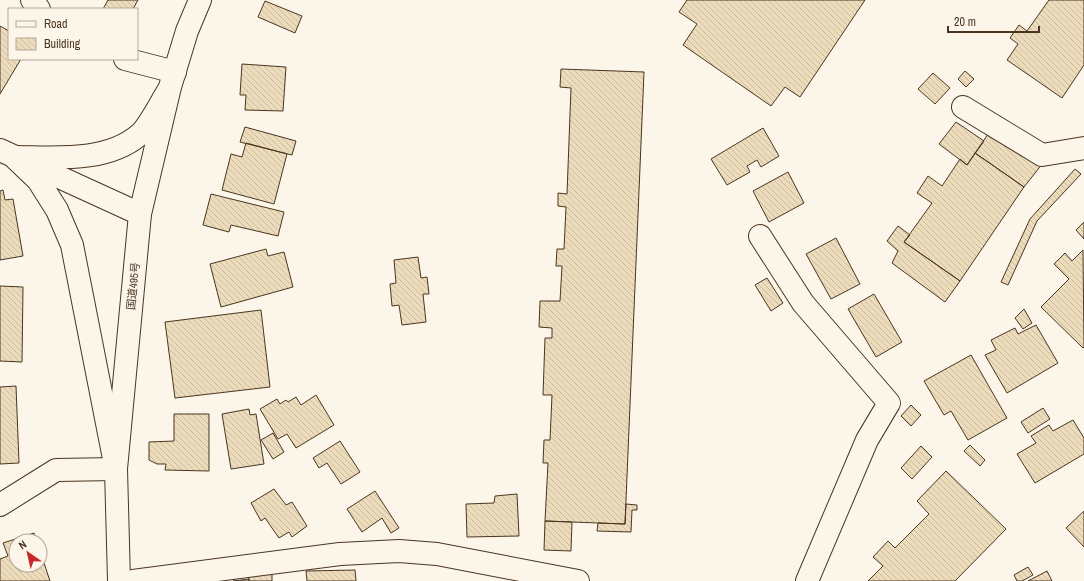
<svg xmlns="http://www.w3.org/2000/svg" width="1084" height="581" viewBox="0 0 1084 581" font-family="'Archivo Narrow','Noto Sans JP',sans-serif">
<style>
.building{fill:url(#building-back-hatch);stroke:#4a3520}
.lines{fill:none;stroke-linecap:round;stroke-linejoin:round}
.street-casing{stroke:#4a3520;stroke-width:24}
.secondary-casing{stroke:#4a3520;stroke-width:24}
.highway-casing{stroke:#4a3520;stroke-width:24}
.street{stroke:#fbf6e9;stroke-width:22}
.secondary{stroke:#fbf6e9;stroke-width:22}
.highway{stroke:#fbf6e9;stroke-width:22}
.labels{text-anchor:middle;stroke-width:3;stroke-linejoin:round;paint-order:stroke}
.street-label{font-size:11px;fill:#4a3520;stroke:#fbf6e9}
</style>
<defs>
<pattern id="building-back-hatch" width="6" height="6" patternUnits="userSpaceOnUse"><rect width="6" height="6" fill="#ecdcbc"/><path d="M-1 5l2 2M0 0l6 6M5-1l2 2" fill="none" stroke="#ccbda1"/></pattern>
</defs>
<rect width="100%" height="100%" fill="#fbf6e9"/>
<path class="building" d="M 108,0 L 138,0 L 133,9 L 103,9 Z
M 687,0 L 865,0 L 800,97 L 785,87 L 771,106 L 683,45 L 697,24 L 679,12 Z
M 1049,0 L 1084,0 L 1084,65 L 1062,98 L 1007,60 L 1018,44 L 1010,38 L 1019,25 L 1027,31 Z
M 265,1 L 302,16 L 295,33 L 258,17 Z
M 0,26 L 9,31 L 9,59 L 21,59 L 0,94 Z
M 242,64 L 286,67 L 283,111 L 245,110 L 246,95 L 240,95 Z
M 561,69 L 644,72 L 625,524 L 545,521 L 548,463 L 543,463 L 544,440 L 550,440 L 552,395 L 543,395 L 545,338 L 552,338 L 552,328 L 539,327 L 540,301 L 560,301 L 562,266 L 556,266 L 557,249 L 564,249 L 566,207 L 558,206 L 558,193 L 567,194 L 571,88 L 560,87 Z
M 965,71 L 974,79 L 966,87 L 958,79 Z
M 933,73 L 950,88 L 935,104 L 918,89 Z
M 956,122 L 984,141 L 967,165 L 939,144 Z
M 245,127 L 296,141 L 292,155 L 240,142 Z
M 993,127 L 1043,163 L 1024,187 L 975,153 Z
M 763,128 L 779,156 L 761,167 L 757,160 L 747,166 L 750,172 L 727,185 L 711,159 Z
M 246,143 L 287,154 L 274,204 L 222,190 L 231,154 L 242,157 Z
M 975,153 L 1024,187 L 960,281 L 904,242 L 932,203 L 917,193 L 928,176 L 942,186 L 960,159 L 967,165 Z
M 1075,169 L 1081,174 L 1037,221 L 1008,285 L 1001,282 L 1030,219 Z
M 788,172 L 804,203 L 769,222 L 753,191 Z
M 3,190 L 5,200 L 13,199 L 23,256 L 0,260 L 0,191 Z
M 211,194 L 284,212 L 278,236 L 231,225 L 229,232 L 203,225 Z
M 1084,222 L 1084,239 L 1076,230 Z
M 898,226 L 910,235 L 904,242 L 960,281 L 945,302 L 892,263 L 898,251 L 887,241 Z
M 836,238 L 860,284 L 831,299 L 806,254 Z
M 266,249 L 268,256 L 284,252 L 293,287 L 221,307 L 210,264 Z
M 1083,250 L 1084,347 L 1083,348 L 1041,307 L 1069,279 L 1054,264 L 1065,253 L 1072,261 Z
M 418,257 L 421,278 L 427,277 L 429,294 L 423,294 L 426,322 L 402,325 L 399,305 L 392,306 L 390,284 L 396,283 L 394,260 Z
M 767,278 L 783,303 L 771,311 L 755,285 Z
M 0,286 L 23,287 L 22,362 L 0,361 Z
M 874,294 L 902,342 L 876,357 L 848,309 Z
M 1024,309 L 1032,323 L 1023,329 L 1015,318 Z
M 261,310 L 270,387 L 175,398 L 165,322 Z
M 1036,325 L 1058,363 L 1007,393 L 985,355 L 996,350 L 991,340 L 1015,328 L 1018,334 Z
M 971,355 L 1007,418 L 968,440 L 951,411 L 944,415 L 924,381 Z
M 16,386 L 19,463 L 0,464 L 0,387 Z
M 316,395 L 334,425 L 296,448 L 287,434 L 278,439 L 260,409 L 277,399 L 280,404 L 286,400 L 288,402 L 296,397 L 301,405 Z
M 911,405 L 921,415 L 911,426 L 901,416 Z
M 1043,408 L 1050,419 L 1028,433 L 1021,422 Z
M 249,409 L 250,415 L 256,414 L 264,464 L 231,469 L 222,414 Z
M 174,414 L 209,414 L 209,471 L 165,470 L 166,464 L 157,464 L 149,460 L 149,442 L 174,441 Z
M 1073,420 L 1084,438 L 1084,454 L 1035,483 L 1017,454 L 1036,443 L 1031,436 L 1049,425 L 1053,431 Z
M 273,433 L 284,452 L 273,459 L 261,440 Z
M 340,441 L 360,472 L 341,484 L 327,463 L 319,468 L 313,458 Z
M 970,445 L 985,460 L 980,466 L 964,451 Z
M 921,446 L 932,457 L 912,479 L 901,468 Z
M 946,471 L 1006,529 L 955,581 L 868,581 L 883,566 L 873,557 L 888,541 L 895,548 L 929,514 L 917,501 Z
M 274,489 L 286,505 L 292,502 L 307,526 L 292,537 L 289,532 L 279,538 L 265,518 L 261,521 L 251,503 Z
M 375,491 L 399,528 L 391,533 L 382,518 L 362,532 L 347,509 Z
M 517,494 L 519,536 L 467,537 L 466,504 L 494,503 L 495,496 Z
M 626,504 L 637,505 L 637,510 L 632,510 L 631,532 L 597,531 L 598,523 L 625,524 Z
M 1084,511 L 1084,547 L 1066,528 Z
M 545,521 L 572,522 L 571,551 L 544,550 Z
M 34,533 L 37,541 L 16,541 L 16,565 L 40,565 L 40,551 L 50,581 L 0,581 L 0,559 L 8,556 L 3,543 Z
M 1028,567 L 1033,575 L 1022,581 L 1017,581 L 1014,575 Z
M 265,569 L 272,575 L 272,581 L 249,581 L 248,572 Z
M 355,570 L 356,581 L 307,581 L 306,571 Z
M 1047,571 L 1052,581 L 1028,581 Z
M 249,579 L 249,581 L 233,581 Z"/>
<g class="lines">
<defs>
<path id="street" d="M 32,0 L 39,9
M 125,59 L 175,72
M 963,107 L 1042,155 L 1084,148
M 14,157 C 54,157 106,163 139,135 C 148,128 161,102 168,91
M 760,236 L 803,303 L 889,403 L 867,440 L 807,581
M 0,505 L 56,470 L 116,469 L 72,245 L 57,210 L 38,180 L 16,159
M 133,581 L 340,554 L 399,551 L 437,554 L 578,581"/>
<path id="secondary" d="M 0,150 L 140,214"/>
<path id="highway" d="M 119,581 L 116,469 L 140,214 L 170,87 L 187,31 L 200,0"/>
</defs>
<use href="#street" class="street-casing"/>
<use href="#secondary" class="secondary-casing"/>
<use href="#highway" class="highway-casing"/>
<use href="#street" class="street"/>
<use href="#secondary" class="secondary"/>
<use href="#highway" class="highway"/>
</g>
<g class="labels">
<g class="street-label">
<text transform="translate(133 286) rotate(-84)" y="4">国道495号</text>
</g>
</g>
<rect x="8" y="8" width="130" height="52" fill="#fbf6e9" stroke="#b4a999"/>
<rect x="16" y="21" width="20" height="6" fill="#fbf6e9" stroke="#b4a999"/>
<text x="44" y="28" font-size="12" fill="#4a3520">Road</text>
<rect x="16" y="38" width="20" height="12" fill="url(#building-back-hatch)" stroke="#b4a999"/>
<text x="44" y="48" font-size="12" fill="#4a3520">Building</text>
<g transform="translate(28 553) rotate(326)"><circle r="19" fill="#fbf6e9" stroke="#b4a999"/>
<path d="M0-3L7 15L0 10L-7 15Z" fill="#c62828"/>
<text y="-6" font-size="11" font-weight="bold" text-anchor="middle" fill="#4a3520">N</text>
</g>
<path d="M948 26v6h91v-6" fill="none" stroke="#4a3520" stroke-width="2"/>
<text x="954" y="26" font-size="12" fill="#4a3520" stroke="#fbf6e9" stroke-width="3" paint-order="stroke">20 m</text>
</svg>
